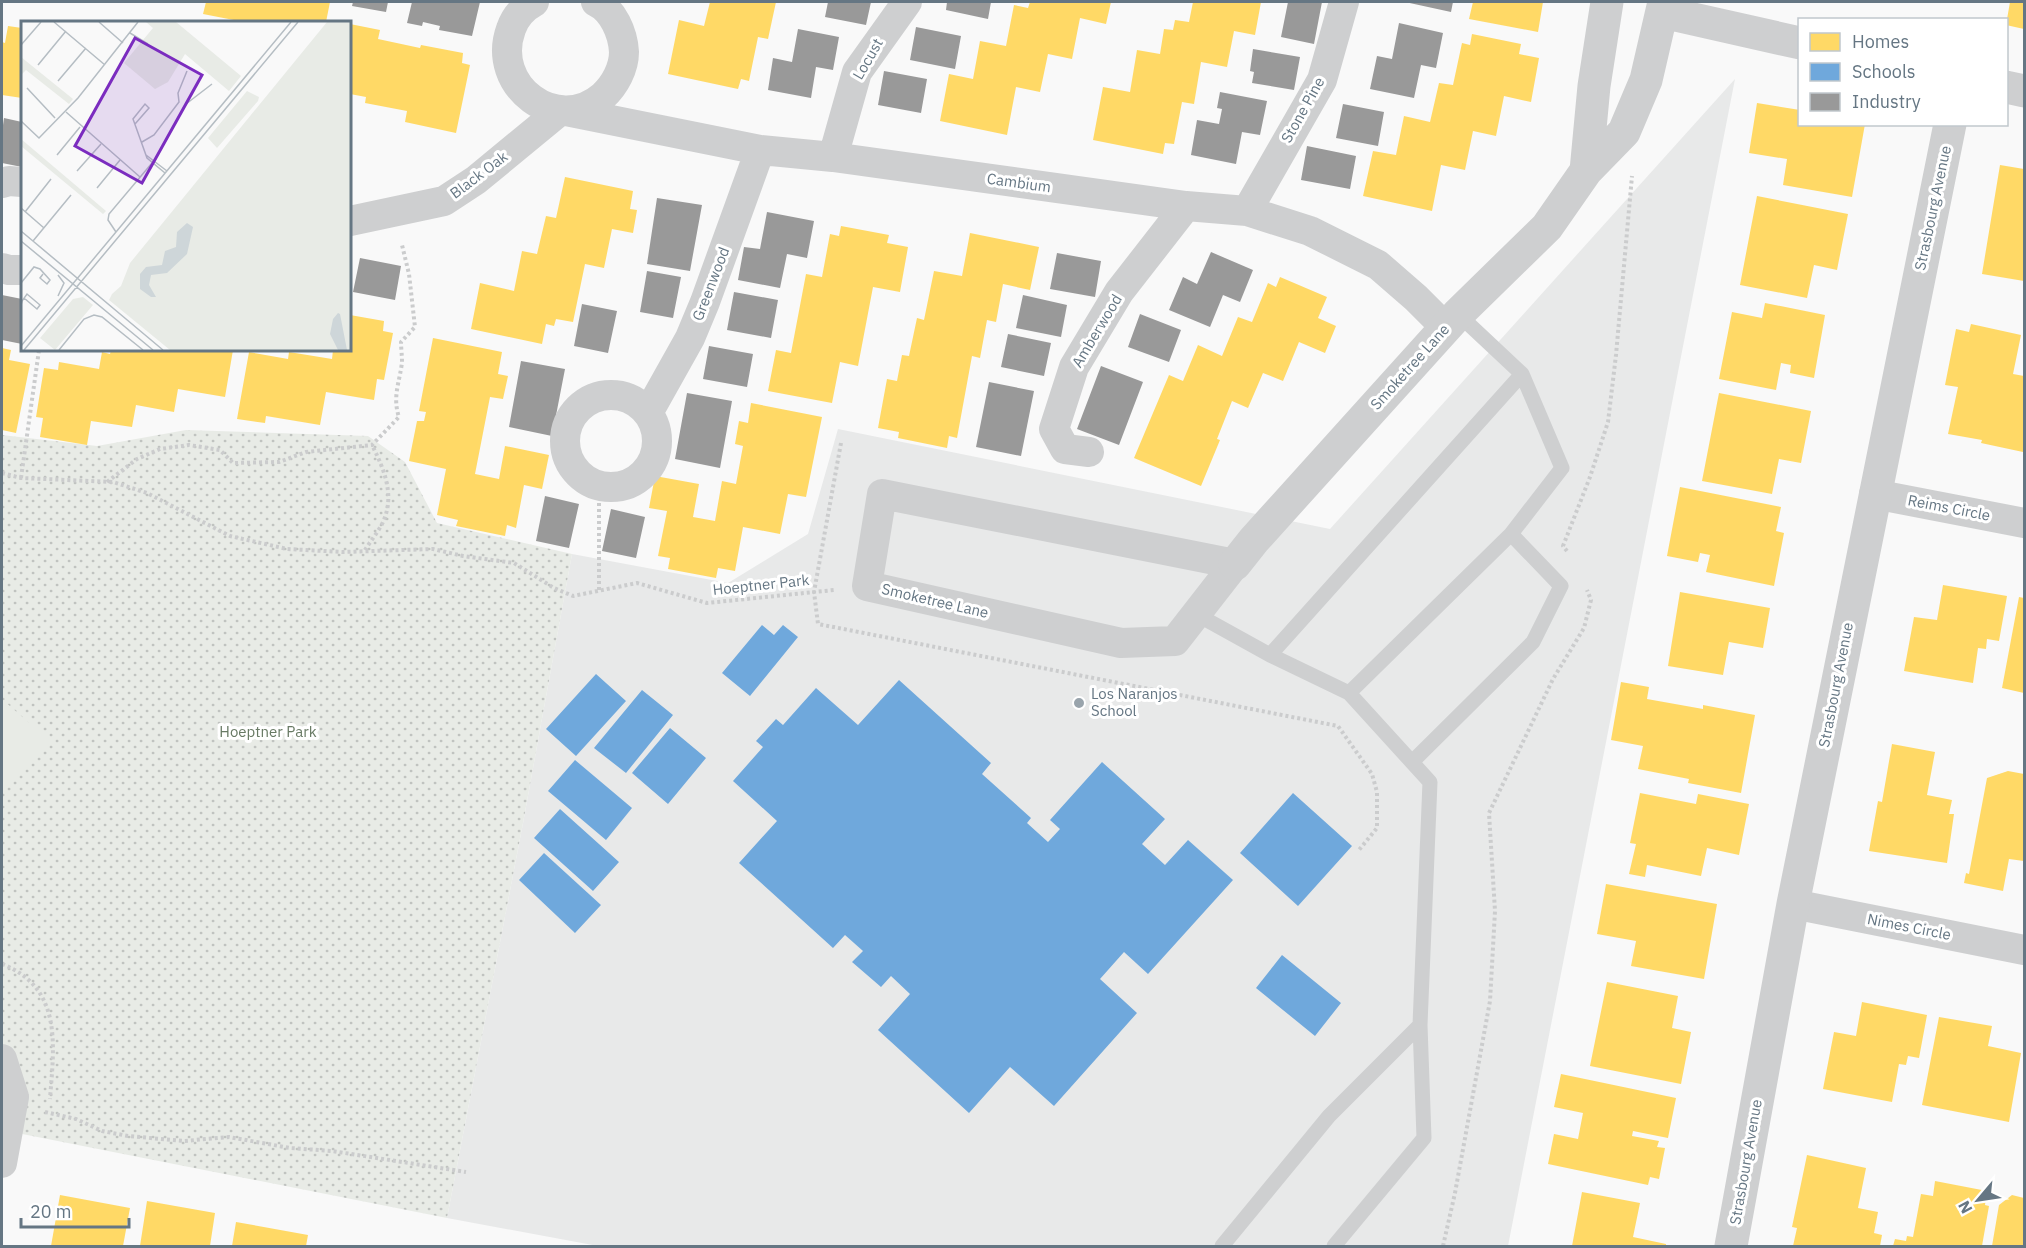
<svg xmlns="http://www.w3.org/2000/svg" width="2026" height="1248" viewBox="0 0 2026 1248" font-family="'IBM Plex Sans',sans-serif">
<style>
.built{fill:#e8e9e9}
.park{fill:url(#park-dots)}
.pitch{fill:#e8ebe6}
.homes{fill:#ffd966}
.schools{fill:#6fa8dc}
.industry{fill:#999}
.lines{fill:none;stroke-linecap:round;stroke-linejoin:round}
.path{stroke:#cbcccd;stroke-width:4;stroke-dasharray:3 3;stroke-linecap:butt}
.service{stroke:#cecfd0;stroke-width:15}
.minor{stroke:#cecfd0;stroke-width:30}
.tertiary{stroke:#cecfd0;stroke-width:33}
.poi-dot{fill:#99a4ac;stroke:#fff;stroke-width:2}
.labels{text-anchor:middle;stroke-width:6;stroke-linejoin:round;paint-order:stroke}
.street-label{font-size:15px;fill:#657683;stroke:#fff}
.poi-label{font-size:15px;fill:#657683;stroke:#fff;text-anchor:start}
.park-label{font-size:15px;fill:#687a64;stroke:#fff}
.inset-road{fill:none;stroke:#b5bdc3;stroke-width:1.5}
.view{fill:#7b2cbf;fill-opacity:0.15;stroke:#7b2cbf;stroke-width:3}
.inset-edge{fill:none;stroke:#657683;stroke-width:3}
</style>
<defs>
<pattern id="park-dots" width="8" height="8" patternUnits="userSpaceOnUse" patternTransform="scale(1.5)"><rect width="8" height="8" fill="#e8ebe6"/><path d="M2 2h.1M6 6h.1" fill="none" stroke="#c0c3c0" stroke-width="1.8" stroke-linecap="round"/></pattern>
</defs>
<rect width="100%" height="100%" fill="#f9f9f9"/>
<path class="built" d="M 1735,79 L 1508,1246 L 598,1246 L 447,1218 L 523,823 L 572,554 L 728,583 L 808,534 L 838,429 L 1330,529 Z"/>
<path class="park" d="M 186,430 L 368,436 L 405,462 L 437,523 L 572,554 L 523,823 L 447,1218 L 2,1130 L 2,435 L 97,446 Z"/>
<path class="pitch" d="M 3,700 L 49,740 L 2,794 L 2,702 Z"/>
<path class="homes" d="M 206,2 L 330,2 L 326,22 L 244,22 L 203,14 Z
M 710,2 L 776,2 L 768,39 L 758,37 L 749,81 L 741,79 L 738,89 L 668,74 L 679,20 L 704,26 Z
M 1030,2 L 1111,2 L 1106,24 L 1080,18 L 1072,59 L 1048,54 L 1040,92 L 1016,87 L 1007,135 L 940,121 L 949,74 L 973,79 L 980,41 L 1006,46 L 1014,5 L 1028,8 Z
M 1193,2 L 1261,2 L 1255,35 L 1234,31 L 1227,67 L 1201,62 L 1194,104 L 1182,102 L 1174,144 L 1165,143 L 1163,154 L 1093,140 L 1103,87 L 1130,92 L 1137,50 L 1160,54 L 1164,29 L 1173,30 L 1175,20 L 1189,22 Z
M 1473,2 L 1543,2 L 1538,32 L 1469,19 Z
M 2010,2 L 2024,2 L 2024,29 L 2006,25 Z
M 350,24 L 380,30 L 378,39 L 420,48 L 421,45 L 463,53 L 462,63 L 470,65 L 456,133 L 405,122 L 407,111 L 365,103 L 366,97 L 350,94 Z
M 8,26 L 22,28 L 22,98 L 2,95 L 2,42 L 5,43 Z
M 1472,34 L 1521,44 L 1519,54 L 1539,58 L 1531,102 L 1504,96 L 1496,136 L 1473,131 L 1465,170 L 1441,165 L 1432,211 L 1363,196 L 1373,151 L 1396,155 L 1404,116 L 1430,122 L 1439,83 L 1453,85 L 1462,43 L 1470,45 Z
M 1757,103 L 1800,110 L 1800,124 L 1865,124 L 1852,197 L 1783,185 L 1787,159 L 1749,153 Z
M 2000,165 L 2024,169 L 2024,281 L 1982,274 Z
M 565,177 L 633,191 L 630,209 L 637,210 L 633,233 L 612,229 L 604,268 L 585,264 L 573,322 L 556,319 L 554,326 L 546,324 L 542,344 L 471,329 L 480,283 L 514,291 L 522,251 L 537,254 L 546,216 L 556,218 Z
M 1757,196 L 1848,214 L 1837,270 L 1814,265 L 1807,298 L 1740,285 Z
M 841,226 L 889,235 L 887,243 L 908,247 L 900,292 L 873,287 L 858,366 L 840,362 L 832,403 L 768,391 L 776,350 L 791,353 L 806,274 L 822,277 L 830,234 L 839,236 Z
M 970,233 L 1039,247 L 1030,290 L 1003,284 L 996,322 L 987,320 L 980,358 L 972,356 L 957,438 L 949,436 L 947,448 L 898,438 L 899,432 L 878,428 L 887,379 L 897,381 L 902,355 L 909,356 L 917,318 L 924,320 L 934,271 L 962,276 Z
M 1280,277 L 1327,297 L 1318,318 L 1336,326 L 1325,353 L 1299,342 L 1283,381 L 1263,373 L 1248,408 L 1232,401 L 1217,439 L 1220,440 L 1201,486 L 1134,458 L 1169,375 L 1183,381 L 1198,345 L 1222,356 L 1238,317 L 1252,322 L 1268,283 L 1276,287 Z
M 1765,303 L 1825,315 L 1814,378 L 1790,373 L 1791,365 L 1781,363 L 1776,390 L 1719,379 L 1732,312 L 1762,318 Z
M 350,315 L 384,321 L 383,331 L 393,333 L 384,380 L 377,379 L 374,400 L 326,392 L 320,425 L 266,416 L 265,423 L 237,419 L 249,352 L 288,359 L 289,352 L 332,359 L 333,350 L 350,350 Z
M 1971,324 L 2021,335 L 2013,374 L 2024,376 L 2023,452 L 1981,443 L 1982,440 L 1948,434 L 1958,387 L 1945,385 L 1956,329 L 1969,332 Z
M 433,338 L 502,352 L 498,374 L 508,376 L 503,399 L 490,397 L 475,474 L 499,479 L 505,446 L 549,455 L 542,489 L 524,485 L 516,528 L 507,525 L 505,536 L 456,526 L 458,520 L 437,515 L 446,469 L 409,461 L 417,421 L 424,421 L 426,412 L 419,411 Z
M 2,348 L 11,350 L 9,360 L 30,364 L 16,433 L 2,430 Z
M 111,350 L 233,350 L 225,397 L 178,389 L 174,412 L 136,405 L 132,427 L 91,421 L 87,445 L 40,437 L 43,418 L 36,417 L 44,368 L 58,370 L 59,362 L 99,369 L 102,352 L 110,354 Z
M 1719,393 L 1811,411 L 1801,463 L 1779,459 L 1772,494 L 1702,481 Z
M 751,403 L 822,417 L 806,497 L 788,494 L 780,534 L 743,527 L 735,571 L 718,568 L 716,578 L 668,569 L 670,558 L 658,556 L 667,511 L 649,508 L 655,476 L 699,484 L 693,517 L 715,521 L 722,481 L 736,484 L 743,446 L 735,444 L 739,421 L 748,423 Z
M 1680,487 L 1781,507 L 1776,531 L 1784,533 L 1774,586 L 1706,572 L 1710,555 L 1700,553 L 1698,562 L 1667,556 Z
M 1943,585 L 2007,596 L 1999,641 L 1987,639 L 1986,649 L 1978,648 L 1973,683 L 1904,671 L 1914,617 L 1937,620 Z
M 1680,592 L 1770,608 L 1763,648 L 1729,642 L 1723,675 L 1668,666 Z
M 2019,597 L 2024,598 L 2024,693 L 2002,688 Z
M 1621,682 L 1649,687 L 1647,699 L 1703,709 L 1703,705 L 1755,715 L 1741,793 L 1688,783 L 1689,779 L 1638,769 L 1643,746 L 1611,740 Z
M 1892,744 L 1935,752 L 1927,795 L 1952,800 L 1949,814 L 1954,814 L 1947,863 L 1869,851 L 1878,801 L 1882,802 Z
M 2008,771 L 2024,774 L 2024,861 L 2009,859 L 2003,891 L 1964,883 L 1966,873 L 1969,874 L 1987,778 Z
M 1640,793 L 1696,804 L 1698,794 L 1749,804 L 1739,855 L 1707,848 L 1701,876 L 1647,865 L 1645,877 L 1629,874 L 1636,844 L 1630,843 Z
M 1606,884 L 1717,904 L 1704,979 L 1631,966 L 1636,941 L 1597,934 Z
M 1607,982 L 1678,996 L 1672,1028 L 1691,1032 L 1681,1084 L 1590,1066 Z
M 1862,1002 L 1927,1015 L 1919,1058 L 1908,1056 L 1906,1065 L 1899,1064 L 1892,1102 L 1823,1089 L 1834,1032 L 1856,1036 Z
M 1939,1017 L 1992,1026 L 1988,1046 L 2021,1053 L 2009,1122 L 1922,1105 Z
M 1561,1074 L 1676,1098 L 1668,1138 L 1633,1131 L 1632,1136 L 1659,1141 L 1657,1147 L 1665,1148 L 1659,1179 L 1650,1177 L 1648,1185 L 1548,1164 L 1554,1134 L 1578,1139 L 1583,1113 L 1554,1107 Z
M 1807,1155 L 1866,1168 L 1858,1208 L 1878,1212 L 1874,1233 L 1882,1235 L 1880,1246 L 1793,1246 L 1797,1228 L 1792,1227 Z
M 1935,1181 L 1987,1191 L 1985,1205 L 1989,1206 L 1982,1246 L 1893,1246 L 1895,1239 L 1906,1241 L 1907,1236 L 1913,1237 L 1921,1194 L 1933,1196 Z
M 1582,1192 L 1640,1203 L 1633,1237 L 1666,1244 L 1666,1246 L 1572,1246 Z
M 60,1195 L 130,1208 L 123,1246 L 51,1246 Z
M 2012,1195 L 2024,1198 L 2024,1246 L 1992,1246 L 1999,1205 Z
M 147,1201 L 215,1213 L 210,1246 L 140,1246 Z
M 236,1222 L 308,1235 L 306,1246 L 232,1246 Z"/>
<path class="schools" d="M 762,625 L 774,635 L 783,625 L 798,637 L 750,696 L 722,673 Z
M 596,674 L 626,701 L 576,756 L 546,729 Z
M 899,680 L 991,763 L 982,774 L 1031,818 L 1027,823 L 1048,842 L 1060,829 L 1050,820 L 1102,762 L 1165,819 L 1142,844 L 1165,865 L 1188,840 L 1233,880 L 1148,974 L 1124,952 L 1100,979 L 1137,1013 L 1054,1106 L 1010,1067 L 969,1113 L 878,1030 L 910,994 L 891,976 L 881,987 L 852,962 L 863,951 L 845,935 L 833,948 L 739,863 L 777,821 L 733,781 L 763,747 L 756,741 L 776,719 L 783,725 L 816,688 L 858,725 Z
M 642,690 L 673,715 L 626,773 L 594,748 Z
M 670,728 L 706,758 L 668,804 L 632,773 Z
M 575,760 L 632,808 L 606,840 L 548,791 Z
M 1293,793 L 1352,846 L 1298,906 L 1240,853 Z
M 560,809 L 619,862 L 593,891 L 534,838 Z
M 544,853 L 601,905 L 575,933 L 519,880 Z
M 1282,955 L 1341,1003 L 1315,1036 L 1256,988 Z"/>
<path class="industry" d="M 353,2 L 388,2 L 386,12 L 352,6 Z
M 412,2 L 480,2 L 472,36 L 439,30 L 440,26 L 423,22 L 422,26 L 407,23 Z
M 828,2 L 871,2 L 866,25 L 825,17 Z
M 947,2 L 991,2 L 988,19 L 946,10 Z
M 1288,2 L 1322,2 L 1314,44 L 1281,37 Z
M 1405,2 L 1453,2 L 1451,12 Z
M 1399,23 L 1443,33 L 1436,68 L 1421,65 L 1414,98 L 1370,89 L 1377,56 L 1392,59 Z
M 916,27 L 961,36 L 955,69 L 910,60 Z
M 798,29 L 839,37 L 833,70 L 816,67 L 811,98 L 768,90 L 773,58 L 792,62 Z
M 1253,49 L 1300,57 L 1294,90 L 1252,83 L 1254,72 L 1250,71 Z
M 884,71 L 927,79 L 921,113 L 878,105 Z
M 1220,92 L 1267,101 L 1260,135 L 1242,132 L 1236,164 L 1191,155 L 1197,120 L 1219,124 L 1222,109 L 1217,108 Z
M 1343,104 L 1384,112 L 1378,146 L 1336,138 Z
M 4,118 L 22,122 L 22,167 L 2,163 L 2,132 Z
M 1307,146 L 1356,156 L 1350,189 L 1301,180 Z
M 657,198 L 702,205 L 690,271 L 647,264 Z
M 767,212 L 814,221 L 807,258 L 787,254 L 780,288 L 738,280 L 744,247 L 760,249 Z
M 1211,252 L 1253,270 L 1240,302 L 1223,295 L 1210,327 L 1169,310 L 1183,277 L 1197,284 Z
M 1057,253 L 1101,261 L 1095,297 L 1050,289 Z
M 360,258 L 401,266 L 395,300 L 353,292 Z
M 647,271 L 681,277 L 673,318 L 640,312 Z
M 734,292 L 778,300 L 771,338 L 727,330 Z
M 2,295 L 22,299 L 22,344 L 2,340 Z
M 1023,295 L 1067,305 L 1061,337 L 1016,328 Z
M 582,304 L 617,311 L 608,353 L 574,346 Z
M 1140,314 L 1181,330 L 1169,362 L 1128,347 Z
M 1008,334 L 1051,343 L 1044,376 L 1001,367 Z
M 709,346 L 753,354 L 747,387 L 703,379 Z
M 521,361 L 565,369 L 552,436 L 509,427 Z
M 1101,366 L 1143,382 L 1119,445 L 1077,429 Z
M 989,382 L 1034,391 L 1021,456 L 976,447 Z
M 687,393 L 732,401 L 720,468 L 675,459 Z
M 545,496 L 579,504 L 569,548 L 536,541 Z
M 611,509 L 645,517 L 636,558 L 602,551 Z"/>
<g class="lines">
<path class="path" d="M 841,443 L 814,592 L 818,624 L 1338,726 L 1372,774 L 1377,792 L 1377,828 L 1359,850
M 2,473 L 21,478 L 113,482 L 147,493 L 230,536 L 287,549 L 343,552 L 433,549 L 463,556 L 514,563 L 554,588 L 573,596 L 637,583 L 707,603 L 834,590
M 21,478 L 39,350
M 107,482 L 137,459 L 160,449 L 189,445 L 220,450 L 233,463 L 279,462 L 306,452 L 372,445 L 399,417 C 392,397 400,381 402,362 C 402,355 401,348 401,342 L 415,327 L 409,274 L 402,245
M 365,550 C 371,540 381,529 385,517 C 394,492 383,467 372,445
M 1567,551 L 1563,546 L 1590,477 L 1608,422 L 1616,355 L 1632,176
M 599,590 L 599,486
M 2,964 C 63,988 54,1045 50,1099
M 45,1112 L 76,1119 L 102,1131 L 128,1136 L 184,1141 L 229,1137 L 290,1148 L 332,1151 L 466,1172
M 1443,1246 L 1455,1193 L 1490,1001 L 1495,911 L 1489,813 L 1553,679 L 1584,628 L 1591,600 L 1587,590"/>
<path class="service" d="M 1196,614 L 1270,655 L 1349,693 L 1511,534 L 1562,468 L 1522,374 L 1458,314
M 1270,655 L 1522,374
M 1412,762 L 1533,642 L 1561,586 L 1511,534
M 1222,1246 L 1329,1116 L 1420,1025
M 1334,1246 L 1424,1138 L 1420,1025 L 1430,782 L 1349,693"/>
<path class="minor" d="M 534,2 C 523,8 515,17 511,29 C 490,86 557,136 603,96 C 615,85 624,68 624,52 C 623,33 613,10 596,2
M 833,157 L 857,72 L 907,2
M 2,183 L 9,181 L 22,182
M 1247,211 L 1322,80 L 1344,2
M 350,221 L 444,201 L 476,180 L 561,110 L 760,150 L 833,157 L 1186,206 L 1247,211 L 1310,231 L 1378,265 L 1416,298 L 1446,328
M 2,268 L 9,270 L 22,270
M565 441a46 46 0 1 1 92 0a46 46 0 1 1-92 0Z
M 648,413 L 690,338 L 705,302 L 760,150
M 1089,452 L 1065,449 L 1054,429 L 1074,367 L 1119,292 L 1186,206
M 882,494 L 1235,564 L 1175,641 L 1121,643 L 867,586 Z
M 1874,494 L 2024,523
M 1793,904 L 2024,950
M 2,1059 L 14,1097 L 2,1163"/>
<path class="tertiary" d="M 1662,12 L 1800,43
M 2006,87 L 2024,91
M 1586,171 L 1594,86 L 1607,2
M 1235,564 L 1254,540 L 1458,314 L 1547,227 L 1586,171 L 1624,132 L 1646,80 L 1664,2
M 1731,1246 L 1793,904 L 1950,124"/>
</g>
<circle class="poi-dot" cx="1079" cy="703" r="6"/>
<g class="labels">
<g class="street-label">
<text transform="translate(868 59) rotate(-60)" y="5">Locust</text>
<text transform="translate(1303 110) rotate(-61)" y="5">Stone Pine</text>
<text transform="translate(479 175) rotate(-37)" y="5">Black Oak</text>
<text transform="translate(1019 183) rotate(8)" y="5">Cambium</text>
<text transform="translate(1933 208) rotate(-78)" y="5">Strasbourg Avenue</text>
<text transform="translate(711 284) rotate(-69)" y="5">Greenwood</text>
<text transform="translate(1097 331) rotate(-59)" y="5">Amberwood</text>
<text transform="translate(1410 367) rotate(-48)" y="5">Smoketree Lane</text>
<text transform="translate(1949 508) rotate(11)" y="5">Reims Circle</text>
<text transform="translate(761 585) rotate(-6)" y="5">Hoeptner Park</text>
<text transform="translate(935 601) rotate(13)" y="5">Smoketree Lane</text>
<text transform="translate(1836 685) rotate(-79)" y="5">Strasbourg Avenue</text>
<text transform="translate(1909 927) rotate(11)" y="5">Nimes Circle</text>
<text transform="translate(1746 1162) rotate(-80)" y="5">Strasbourg Avenue</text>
</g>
<g class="poi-label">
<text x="1091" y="699">Los Naranjos<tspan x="1091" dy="17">School</tspan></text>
</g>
<g class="park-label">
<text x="268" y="737">Hoeptner Park</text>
</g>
</g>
<g transform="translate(21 21)">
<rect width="330" height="330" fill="#f9f9f9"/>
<path d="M 306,1 L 330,1 L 330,329 L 149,329 L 88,279 L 91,273 L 100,265 L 109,242 ZM 226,70 L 238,76 L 237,80 L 196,127 L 187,117 ZM 62,276 L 72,284 L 34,329 L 19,317 L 52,278 Z" fill="#e8ebe6"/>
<path d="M 125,1 L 155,1 L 220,55 L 208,70 L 164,33 L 147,61 L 134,68 L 103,42 L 132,7 ZM 0,36 L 52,78 L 48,83 L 5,49 L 0,54 ZM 0,118 L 85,190 L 82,193 L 0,125 Z" fill="#e8ebe6"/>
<path d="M 166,202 L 172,206 L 166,233 L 146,252 L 130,254 L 128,264 L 135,276 L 130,276 L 119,268 L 119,253 L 125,246 L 141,244 L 144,230 L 155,226 L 156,211 ZM 317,292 L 319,293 L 326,329 L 317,329 L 309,313 L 312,298 Z" fill="#ced6d9"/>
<path class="inset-road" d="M 33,1 L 84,44M 78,1 L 102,22M 109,12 L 127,23M 0,24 L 20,1M 17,44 L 45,10M 37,60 L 65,27M 6,67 L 34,97M 165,83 L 191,63M 45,91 L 119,156M 0,100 L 18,117 L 57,77 L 117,1M 114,103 L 128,87 L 124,83 L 112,98 L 126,137 L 144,152M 121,121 L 133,114 L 158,81 L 157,72 L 166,50M 36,134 L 59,106M 125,134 L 146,150M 56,150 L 80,123M 76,167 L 99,139M 0,187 L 23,207M 4,191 L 30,158M 0,210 L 142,329M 95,211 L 87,199 L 88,193 L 131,142M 0,220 L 132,329M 12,220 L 50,174M 0,262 L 13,246 L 19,248 L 29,259 L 26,263 L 19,257 L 22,253M 37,275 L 43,262 L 37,254M 0,284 L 1,280 L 6,273 L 19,284 L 16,288 L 3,277M 0,325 L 270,1M 3,329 L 277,1M 38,329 L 63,298 L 73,294 L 81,296 L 122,329"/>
<path class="view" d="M 114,17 L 181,54 L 121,162 L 54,125 Z"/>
<rect width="330" height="330" class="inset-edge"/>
</g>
<rect width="2026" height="1248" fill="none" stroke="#657683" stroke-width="6"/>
<rect x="1798" y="18" width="210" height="108" fill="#ffffff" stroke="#c1c8cd" stroke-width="1.5"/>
<rect x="1810" y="33" width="30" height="18" fill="#ffd966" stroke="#c1c8cd" stroke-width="1.5"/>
<text x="1852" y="48" font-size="18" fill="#657683">Homes</text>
<rect x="1810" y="63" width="30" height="18" fill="#6fa8dc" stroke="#c1c8cd" stroke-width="1.5"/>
<text x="1852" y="78" font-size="18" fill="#657683">Schools</text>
<rect x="1810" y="93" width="30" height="18" fill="#999999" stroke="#c1c8cd" stroke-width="1.5"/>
<text x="1852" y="108" font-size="18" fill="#657683">Industry</text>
<g transform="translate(1978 1200) rotate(241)" stroke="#ffffff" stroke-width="4.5" paint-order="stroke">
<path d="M0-4.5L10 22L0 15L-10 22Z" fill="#657683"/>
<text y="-9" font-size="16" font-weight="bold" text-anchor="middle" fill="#657683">N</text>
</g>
<path d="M21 1218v9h108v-9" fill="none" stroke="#657683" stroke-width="3"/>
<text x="30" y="1218" font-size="18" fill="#657683" stroke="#ffffff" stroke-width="4.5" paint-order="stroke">20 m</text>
</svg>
